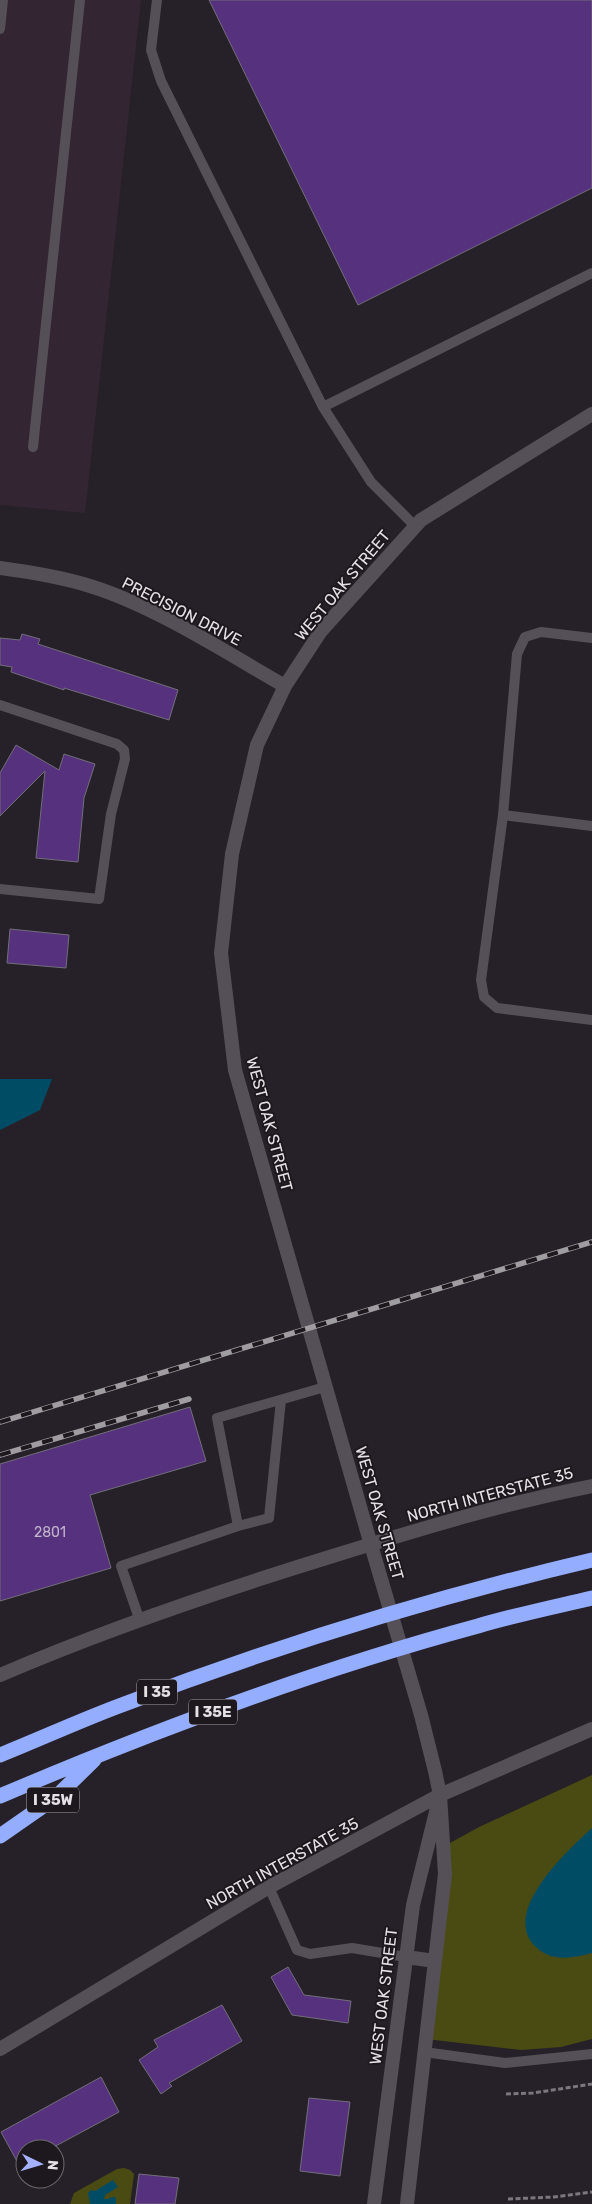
<svg xmlns="http://www.w3.org/2000/svg" width="592" height="2204" viewBox="0 0 592 2204" font-family="Rubik,sans-serif">
<style>
.commercial{fill:#332532}
.green{fill:#494b12}
.water{fill:#004c65}
.building{fill:#56317e;stroke:#726f78}
.lines{fill:none;stroke-linecap:round;stroke-linejoin:round}
.path{stroke:#7b777c;stroke-width:3;stroke-dasharray:5 2.5;stroke-linecap:butt}
.service{stroke:#555057;stroke-width:10}
.tertiary{stroke:#555057;stroke-width:14}
.secondary{stroke:#555057;stroke-width:14}
.motorway{stroke:#95adff;stroke-width:15}
.rail-casing{stroke:#a09da2;stroke-width:5.5}
.rail{stroke:#1d181e;stroke-width:4;stroke-dasharray:11;stroke-linecap:butt}
.labels{text-anchor:middle;stroke-width:4;stroke-linejoin:round;paint-order:stroke}
.number-label{font-size:14px;fill:#c0b5cb}
.shield{fill:#1d181e;stroke:#a8a5a9;stroke-width:1}
.shield-label{font-size:15px;font-weight:bold;fill:#e4e1e5}
.street-label{font-size:16px;fill:#e4e1e5;stroke:#1d181e}
</style>
<rect width="100%" height="100%" fill="#262128"/>
<path class="commercial" d="M 0,0 L 141,0 L 85,513 L 0,505 Z"/>
<path class="green" d="M 592,1775 L 592,2039 L 561,2047 L 521,2050 L 426,2039 L 445,1874 L 450,1843 L 479,1827 Z
M 124,2168 L 130,2170 L 134,2174 L 130,2204 L 70,2204 L 74,2193 L 117,2169 Z"/>
<path class="water" d="M 0,1079 L 52,1079 L 40,1110 L 0,1130 Z
M 592,1828 L 592,1953 C 574,1958 552,1962 537,1948 C 498,1914 568,1850 592,1828 Z
M 113,2180 L 118,2187 L 105,2195 L 104,2199 L 108,2199 L 112,2197 L 116,2198 L 116,2204 L 90,2204 L 88,2193 L 91,2190 L 95,2191 Z"/>
<path class="building" d="M 209,0 L 592,0 L 592,188 L 358,305 Z
M 22,634 L 40,639 L 38,644 L 178,690 L 169,720 L 64,688 L 64,690 L 11,672 L 12,667 L 0,665 L 0,638 L 20,640 Z
M 16,745 L 59,770 L 64,754 L 95,764 L 84,798 L 78,862 L 36,858 L 45,771 L 0,816 L 0,773 Z
M 10,929 L 69,935 L 66,968 L 7,963 Z
M 190,1407 L 206,1461 L 90,1495 L 111,1568 L 0,1601 L 0,1464 Z
M 288,1967 L 304,1995 L 351,2001 L 348,2023 L 292,2015 L 271,1977 Z
M 222,2005 L 242,2041 L 169,2083 L 172,2086 L 161,2094 L 139,2060 L 158,2047 L 154,2040 Z
M 101,2077 L 119,2112 L 50,2149 L 25,2149 L 25,2176 L 1,2132 Z
M 309,2098 L 350,2102 L 340,2176 L 300,2171 Z
M 139,2174 L 179,2178 L 175,2204 L 135,2204 Z"/>
<g class="lines">
<path class="path" d="M 506,2094 L 533,2093 L 592,2084
M 508,2199 L 554,2197 L 592,2192"/>
<path class="service" d="M 157,0 L 151,50 L 161,81 L 323,407 L 371,482 L 415,526
M 0,29 L 3,0
M 323,407 L 592,273
M 33,447 L 80,0
M 592,638 L 541,632 L 525,637 L 517,654 L 503,815 L 481,980 L 484,997 L 497,1008 L 592,1020
M 0,705 L 117,744 L 124,750 L 125,759 L 111,814 L 99,899 L 0,889
M 503,815 L 592,826
M 238,1526 L 269,1518 L 281,1400
M 140,1621 L 121,1566 L 238,1526 L 217,1418 L 325,1387
M 269,1887 L 297,1950 L 310,1954 L 352,1948 L 406,1957
M 424,2052 L 505,2063 L 592,2054"/>
<path class="tertiary" d="M 0,568 C 30,572 61,577 90,586 C 155,606 225,652 285,686
M 371,1545 L 235,1070 L 221,953 L 232,854 L 257,745 L 285,686 L 321,631 L 421,520 L 592,414"/>
<path class="secondary" d="M 371,1545 L 421,1715 L 435,1771 L 440,1795 L 445,1874 L 407,2204
M 0,1675 C 109,1628 222,1590 336,1555 C 420,1529 505,1503 592,1486
M 406,1957 L 435,1961
M 0,2049 L 269,1887 L 440,1795 L 592,1729
M 374,2204 L 413,1905 L 437,1808"/>
<path class="motorway" d="M 0,1755 C 40,1739 79,1721 119,1706 C 273,1647 431,1598 592,1560
M 0,1796 C 155,1730 315,1670 478,1626 C 515,1615 554,1607 592,1598
M 0,1836 L 56,1797 L 94,1760"/>
<defs>
<path id="rail" d="M 0,1422 L 592,1242
M 0,1455 L 189,1399"/>
</defs>
<use href="#rail" class="rail-casing"/>
<use href="#rail" class="rail"/>
</g>
<g class="labels">
<g class="number-label">
<text x="50" y="1537">2801</text>
</g>
<g class="shield">
<rect x="137" y="1679.5" width="40" height="25" rx="4"/>
<rect x="189" y="1699.5" width="48" height="25" rx="4"/>
<rect x="27" y="1787.5" width="52" height="25" rx="4"/>
</g>
<g class="shield-label">
<text x="157" y="1697">I 35</text>
<text x="213" y="1717">I 35E</text>
<text x="53" y="1805">I 35W</text>
</g>
<g class="street-label">
<text transform="translate(342 585) rotate(-50)" y="6">WEST OAK STREET</text>
<text transform="translate(182 611) rotate(27)" y="6">PRECISION DRIVE</text>
<text transform="translate(270 1124) rotate(75)" y="6">WEST OAK STREET</text>
<text transform="translate(490 1494) rotate(-15)" y="6">NORTH INTERSTATE 35</text>
<text transform="translate(380 1513) rotate(74)" y="6">WEST OAK STREET</text>
<text transform="translate(282 1863) rotate(-29)" y="6">NORTH INTERSTATE 35</text>
<text transform="translate(383 1996) rotate(-83)" y="6">WEST OAK STREET</text>
</g>
</g>
<g transform="translate(40 2164) rotate(95)"><circle r="24" fill="#1d181e" stroke="#6d686e"/>
<path d="M0-4L9 19L0 12L-9 19Z" fill="#a5b1fc"/>
<text y="-8" font-size="14" font-weight="bold" text-anchor="middle" fill="#e4e1e5">N</text>
</g>
</svg>
